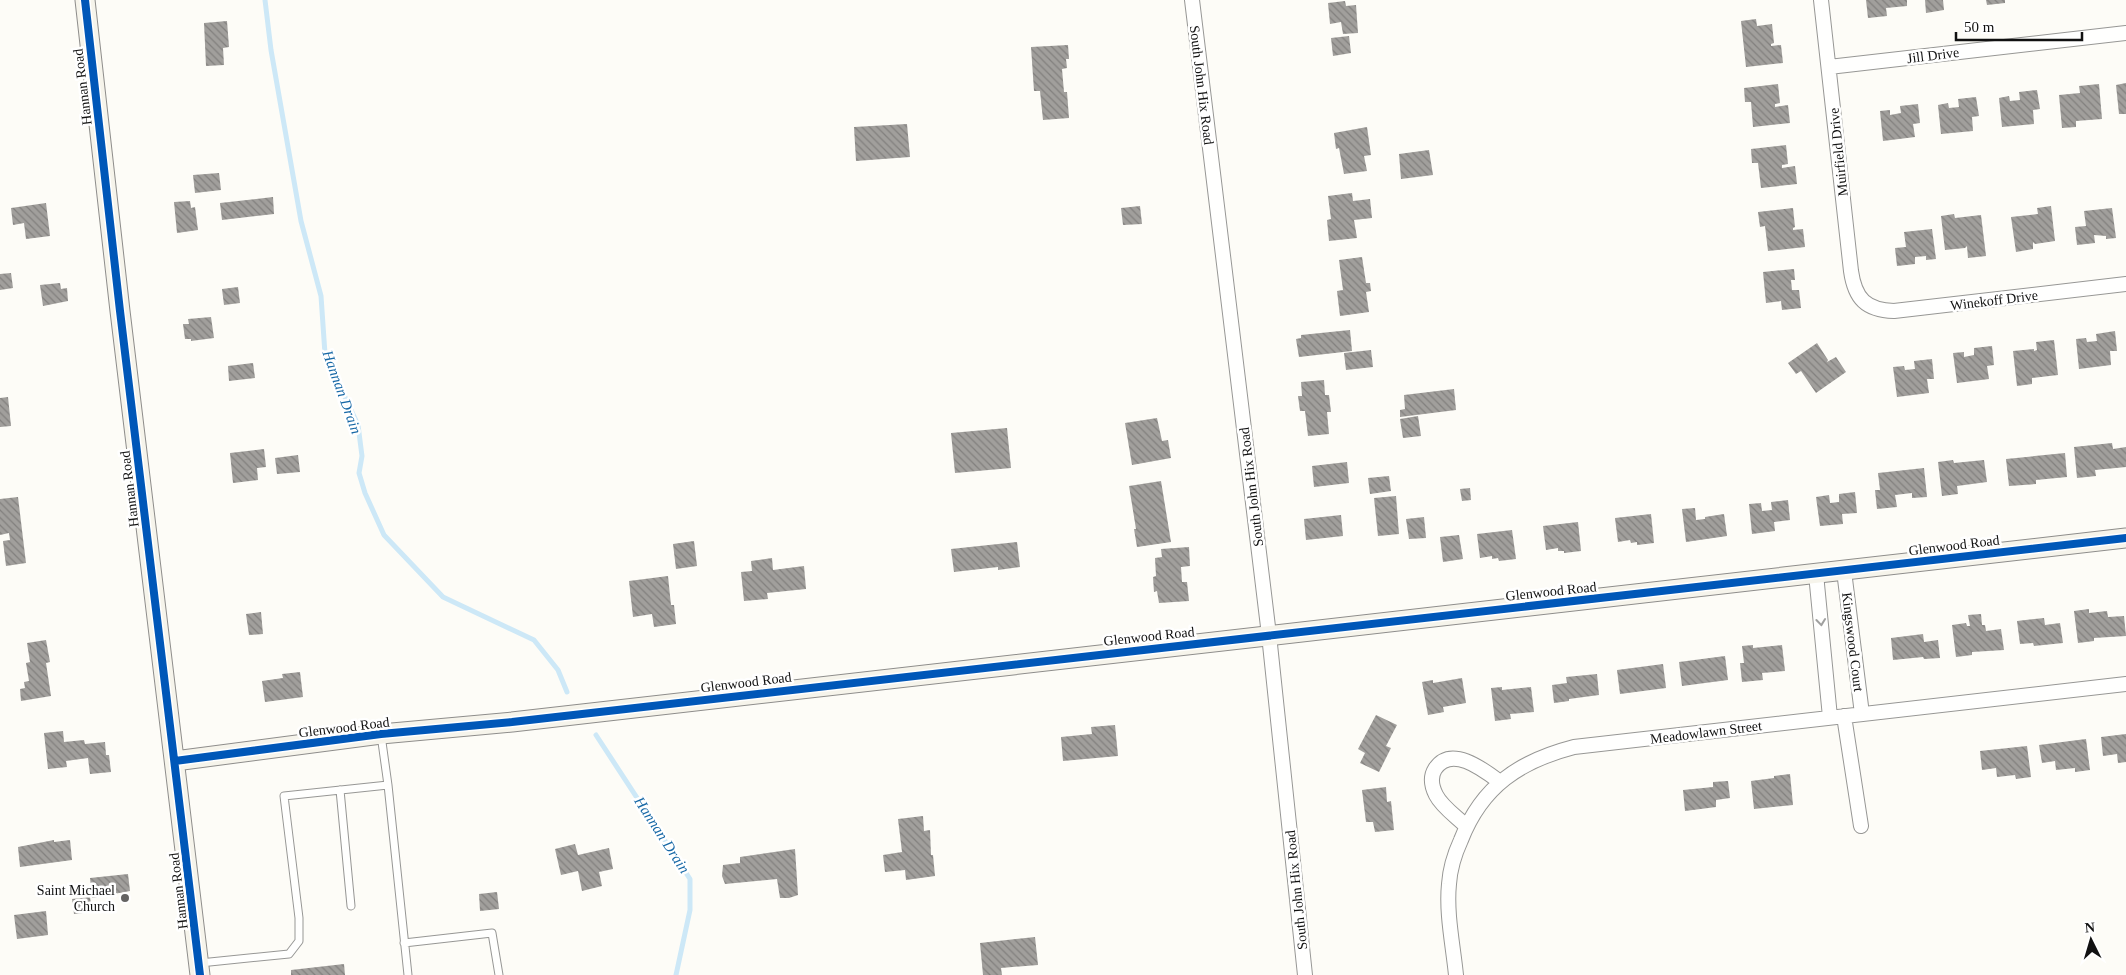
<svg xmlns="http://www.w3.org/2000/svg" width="2126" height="975" viewBox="0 0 2126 975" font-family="'Times New Roman',serif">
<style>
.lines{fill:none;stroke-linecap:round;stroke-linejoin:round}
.stream{stroke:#cde8f7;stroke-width:5}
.building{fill:url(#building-back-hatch)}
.lane-casing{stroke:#979795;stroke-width:9}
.street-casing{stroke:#979795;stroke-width:16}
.secondary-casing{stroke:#8e8d8b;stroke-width:21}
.lane{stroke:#fffffe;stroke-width:7}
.street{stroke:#fffffe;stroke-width:14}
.secondary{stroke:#f6f4eb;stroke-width:19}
.cycleway-casing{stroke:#fff;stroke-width:11}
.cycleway{stroke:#0057b8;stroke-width:8}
.oneway{stroke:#a0a09f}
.poi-dot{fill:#646362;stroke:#fff;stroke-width:2}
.labels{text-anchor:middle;stroke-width:5;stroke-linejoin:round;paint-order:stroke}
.street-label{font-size:14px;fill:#111;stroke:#fff}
.poi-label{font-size:14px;fill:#111;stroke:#fff;text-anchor:end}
.water-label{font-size:15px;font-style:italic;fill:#1768a6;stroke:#fff}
</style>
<defs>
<pattern id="building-back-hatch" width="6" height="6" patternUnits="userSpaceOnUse" patternTransform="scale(1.25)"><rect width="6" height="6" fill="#a19f9c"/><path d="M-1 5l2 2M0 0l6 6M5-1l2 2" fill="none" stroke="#82807e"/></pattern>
</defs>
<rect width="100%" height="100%" fill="#fdfcf7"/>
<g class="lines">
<path class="stream" d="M 265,0 L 271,50 L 301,221 L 321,296 L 325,354 L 358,425 L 362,456 L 359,473 L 365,493 L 384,535 L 443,597 L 534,640 L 558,670 L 567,692
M 596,735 L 690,879 L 690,910 L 676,975"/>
</g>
<path class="building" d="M 1866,0 L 1907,0 L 1907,6 L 1886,8 L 1887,16 L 1868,18 Z
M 1925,0 L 1943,0 L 1944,10 L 1926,13 Z
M 1986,0 L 2005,0 L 2005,3 L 1987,5 Z
M 1345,1 L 1346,6 L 1356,5 L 1358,33 L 1343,34 L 1341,22 L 1330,24 L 1328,3 Z
M 1756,19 L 1757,26 L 1772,24 L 1774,43 L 1771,44 L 1771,46 L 1781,45 L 1783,63 L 1746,67 L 1741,21 Z
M 227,21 L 229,47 L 223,48 L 224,65 L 206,66 L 204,23 Z
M 1349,36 L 1351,53 L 1333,56 L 1331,38 Z
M 1068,45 L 1069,59 L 1066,59 L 1067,68 L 1062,69 L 1064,92 L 1067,92 L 1069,118 L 1043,120 L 1040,91 L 1034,91 L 1031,47 Z
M 2126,83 L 2126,114 L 2119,114 L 2116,85 Z
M 1778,84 L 1780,103 L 1775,104 L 1775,107 L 1788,105 L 1790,123 L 1753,127 L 1751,102 L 1745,102 L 1744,88 Z
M 2099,84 L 2102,119 L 2076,121 L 2076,127 L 2062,128 L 2059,95 L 2080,93 L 2079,86 Z
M 2037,90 L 2040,109 L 2033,110 L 2034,124 L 2002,127 L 1999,98 L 2009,96 L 2010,101 L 2020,100 L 2019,92 Z
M 1976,97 L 1979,116 L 1972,117 L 1973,131 L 1941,134 L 1938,105 L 1948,103 L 1949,108 L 1959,107 L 1958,99 Z
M 1918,104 L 1920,123 L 1913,124 L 1915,137 L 1883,141 L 1880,111 L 1890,110 L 1890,115 L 1901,113 L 1900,106 Z
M 907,124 L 910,157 L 856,161 L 854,127 Z
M 1367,127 L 1371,155 L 1364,156 L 1367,171 L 1344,174 L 1339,148 L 1336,149 L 1334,133 Z
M 1786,145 L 1788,164 L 1782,165 L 1782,168 L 1795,166 L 1797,184 L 1761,188 L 1758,163 L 1752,163 L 1751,149 Z
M 1429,150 L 1433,175 L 1401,179 L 1399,154 Z
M 219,173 L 221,190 L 195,193 L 193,175 Z
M 1352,193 L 1353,201 L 1370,199 L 1372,218 L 1354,220 L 1357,238 L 1329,241 L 1327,220 L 1331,219 L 1328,196 Z
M 273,197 L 274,214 L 222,220 L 220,203 Z
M 190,201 L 191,208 L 195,207 L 198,230 L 177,233 L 174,202 Z
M 46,203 L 50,236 L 26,239 L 24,223 L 13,225 L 11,208 Z
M 1140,206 L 1142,224 L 1123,225 L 1121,208 Z
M 2051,206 L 2055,241 L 2035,244 L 2033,242 L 2033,249 L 2016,252 L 2011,217 L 2038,214 L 2037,208 Z
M 1793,208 L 1795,227 L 1793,228 L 1793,230 L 1803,229 L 1805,247 L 1768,251 L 1765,226 L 1760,227 L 1758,212 Z
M 2112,208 L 2116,238 L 2106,239 L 2106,236 L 2094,235 L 2095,243 L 2077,245 L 2075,227 L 2086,226 L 2084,211 Z
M 1954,214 L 1955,218 L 1981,215 L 1986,256 L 1968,258 L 1967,246 L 1965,248 L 1945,250 L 1941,216 Z
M 1932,229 L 1936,259 L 1926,260 L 1926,256 L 1915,257 L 1915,264 L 1897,266 L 1895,248 L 1906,247 L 1904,232 Z
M 1362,257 L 1366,283 L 1370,283 L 1371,291 L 1366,292 L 1369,312 L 1340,316 L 1337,291 L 1343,290 L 1339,260 Z
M 1794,269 L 1795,280 L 1791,280 L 1792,290 L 1799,290 L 1801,308 L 1782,310 L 1781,301 L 1766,303 L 1763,272 Z
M 11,273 L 13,288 L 0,290 L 0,274 Z
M 60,283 L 61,289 L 67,288 L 68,301 L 43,306 L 40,285 Z
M 238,287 L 240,303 L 224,305 L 222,289 Z
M 211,317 L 214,338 L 191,341 L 191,339 L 185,339 L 183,324 L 189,324 L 188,319 Z
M 1350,330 L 1352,351 L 1299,357 L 1296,339 L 1301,338 L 1301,335 Z
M 2115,331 L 2117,351 L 2110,351 L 2111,365 L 2079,369 L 2076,339 L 2086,338 L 2087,342 L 2097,341 L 2096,334 Z
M 2054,340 L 2058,375 L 2032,378 L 2032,384 L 2017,386 L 2013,351 L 2034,349 L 2034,351 L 2037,350 L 2036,342 Z
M 1817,343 L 1828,360 L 1827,362 L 1836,357 L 1846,372 L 1816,393 L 1801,371 L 1796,374 L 1788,363 Z
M 1992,346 L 1994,365 L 1987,366 L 1989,379 L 1957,383 L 1953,353 L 1964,352 L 1964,357 L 1974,355 L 1974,348 Z
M 1371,350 L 1373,367 L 1346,370 L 1344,353 Z
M 1932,359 L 1934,379 L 1927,379 L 1929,393 L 1897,397 L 1893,367 L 1904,366 L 1905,370 L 1915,369 L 1914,361 Z
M 253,363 L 255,378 L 229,381 L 228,366 Z
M 1324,380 L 1325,395 L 1329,395 L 1331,412 L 1327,412 L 1329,434 L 1308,436 L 1305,411 L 1300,411 L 1298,396 L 1302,396 L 1301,382 Z
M 1454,389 L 1456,410 L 1400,417 L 1400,410 L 1405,409 L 1404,395 Z
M 8,397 L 11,426 L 0,427 L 0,398 Z
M 1418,416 L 1421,436 L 1403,438 L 1400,419 Z
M 1157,418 L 1162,441 L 1168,440 L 1171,458 L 1132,465 L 1125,423 Z
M 1007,428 L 1011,468 L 955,473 L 951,433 Z
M 2112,443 L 2113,449 L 2126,447 L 2126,467 L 2095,470 L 2096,476 L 2077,478 L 2074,447 Z
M 264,449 L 266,467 L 257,468 L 258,480 L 233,483 L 230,453 Z
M 2065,453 L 2067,477 L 2036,480 L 2036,484 L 2009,486 L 2006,459 Z
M 298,455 L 300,472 L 277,474 L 275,458 Z
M 1953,460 L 1954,463 L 1984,460 L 1987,482 L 1957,486 L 1958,494 L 1942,496 L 1938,462 Z
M 1347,462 L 1349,483 L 1314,487 L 1312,466 Z
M 1924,468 L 1927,497 L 1912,498 L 1912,493 L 1895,495 L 1897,507 L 1877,509 L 1875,490 L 1880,490 L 1878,473 Z
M 1389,476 L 1391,491 L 1370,494 L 1368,478 Z
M 1161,481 L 1171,542 L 1137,547 L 1134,529 L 1136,529 L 1129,486 Z
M 1470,488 L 1471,500 L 1462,501 L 1460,489 Z
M 1855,492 L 1857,513 L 1842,514 L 1843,524 L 1820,526 L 1816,497 L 1829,495 L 1830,503 L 1839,502 L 1839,494 Z
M 1396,496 L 1399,534 L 1378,536 L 1374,498 Z
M 18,497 L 26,563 L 6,566 L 3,541 L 10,540 L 9,533 L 0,535 L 0,499 Z
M 1788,500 L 1790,520 L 1774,522 L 1775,531 L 1752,534 L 1749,504 L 1761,503 L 1762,511 L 1772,510 L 1771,502 Z
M 1695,508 L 1696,520 L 1705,519 L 1705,517 L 1724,514 L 1727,536 L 1686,542 L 1682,509 Z
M 1651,514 L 1654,543 L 1637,545 L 1637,542 L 1631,543 L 1630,540 L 1618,542 L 1615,518 Z
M 1341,515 L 1343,536 L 1306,540 L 1304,519 Z
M 1424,517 L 1426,538 L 1409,539 L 1406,519 Z
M 1578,522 L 1581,551 L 1564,553 L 1564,551 L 1558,551 L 1558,548 L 1546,550 L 1543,526 Z
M 1512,530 L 1516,559 L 1499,561 L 1498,558 L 1492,559 L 1492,556 L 1480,558 L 1477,534 Z
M 1459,535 L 1463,559 L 1443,562 L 1440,537 Z
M 694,541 L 697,566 L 676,569 L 673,544 Z
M 1017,542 L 1020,567 L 998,570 L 998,567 L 954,572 L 951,549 Z
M 1189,547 L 1190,566 L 1181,567 L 1182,582 L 1187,582 L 1189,601 L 1159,603 L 1157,591 L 1154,592 L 1153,577 L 1156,576 L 1155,558 L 1162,557 L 1161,549 Z
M 772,558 L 773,570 L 804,566 L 806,589 L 767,593 L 768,599 L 744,601 L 741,572 L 752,571 L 751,561 Z
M 668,576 L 671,605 L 674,605 L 676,624 L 654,627 L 652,614 L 633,617 L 629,581 Z
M 2089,609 L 2089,613 L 2107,611 L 2108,617 L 2124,616 L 2126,636 L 2094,638 L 2094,641 L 2078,643 L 2074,611 Z
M 261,612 L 263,634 L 249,635 L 246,614 Z
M 1981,614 L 1982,625 L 1985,625 L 1986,631 L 2001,629 L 2004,650 L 1972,652 L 1972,655 L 1956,657 L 1952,625 L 1966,623 L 1967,626 L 1970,626 L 1968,615 Z
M 2044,618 L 2045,625 L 2060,623 L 2063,643 L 2034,646 L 2033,643 L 2020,644 L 2017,621 Z
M 1923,634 L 1924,642 L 1938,640 L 1940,658 L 1924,659 L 1923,657 L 1893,660 L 1891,638 Z
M 46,640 L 50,662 L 46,663 L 51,696 L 21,701 L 20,689 L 25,688 L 24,682 L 29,681 L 26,663 L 30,662 L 27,643 Z
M 1753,645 L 1753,648 L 1782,645 L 1785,671 L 1762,673 L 1763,680 L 1742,682 L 1740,663 L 1744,663 L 1742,646 Z
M 1725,656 L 1728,680 L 1682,686 L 1679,662 Z
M 1663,664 L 1666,688 L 1620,694 L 1617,670 Z
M 300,672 L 303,697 L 265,702 L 262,681 L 283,678 L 282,674 Z
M 1597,674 L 1599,695 L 1569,699 L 1569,701 L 1554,703 L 1552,685 L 1567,683 L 1566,677 Z
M 1462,678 L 1466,703 L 1443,707 L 1444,712 L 1428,715 L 1422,682 L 1433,680 L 1433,683 Z
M 1502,687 L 1502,690 L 1531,687 L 1534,712 L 1510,714 L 1511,719 L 1495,721 L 1491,688 Z
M 1376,715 L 1397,725 L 1386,746 L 1391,748 L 1379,772 L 1360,763 L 1365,753 L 1358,749 Z
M 1115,725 L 1118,756 L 1063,761 L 1061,737 L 1092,734 L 1091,727 Z
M 63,731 L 64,742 L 84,740 L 85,744 L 105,742 L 106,755 L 109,755 L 111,772 L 90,774 L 88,758 L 66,761 L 67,767 L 48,769 L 44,733 Z
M 2126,734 L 2126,762 L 2118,763 L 2117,754 L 2103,756 L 2101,737 Z
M 2086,739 L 2090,770 L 2075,772 L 2075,768 L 2056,770 L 2055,761 L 2042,763 L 2039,745 Z
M 2027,746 L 2031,777 L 2016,779 L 2015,775 L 1997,777 L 1996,768 L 1982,770 L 1980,751 Z
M 1790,774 L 1793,805 L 1754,809 L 1751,781 L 1774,778 L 1774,776 Z
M 1728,781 L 1730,798 L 1716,800 L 1716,807 L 1685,811 L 1683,790 L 1713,787 L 1713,782 Z
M 1386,787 L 1387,802 L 1391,801 L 1394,830 L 1375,832 L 1373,822 L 1366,822 L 1362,790 Z
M 923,816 L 924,831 L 930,830 L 931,855 L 933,855 L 935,876 L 906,880 L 905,870 L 885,872 L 883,855 L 902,852 L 898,819 Z
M 54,840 L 54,842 L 70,840 L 72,860 L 20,867 L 18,847 Z
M 575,844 L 578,855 L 609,848 L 613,869 L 599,872 L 602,886 L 582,891 L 578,871 L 561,875 L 555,849 Z
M 795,849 L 798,895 L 789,898 L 780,898 L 777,879 L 725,884 L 722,876 L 723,865 L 740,863 L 740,857 Z
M 128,874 L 130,891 L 92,898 L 90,878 Z
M 497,892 L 499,909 L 480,911 L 479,894 Z
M 90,897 L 92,912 L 74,914 L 72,899 Z
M 46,911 L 48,935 L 17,939 L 14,915 Z
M 1035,937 L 1038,965 L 1001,968 L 1002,975 L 983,975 L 980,943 Z
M 344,964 L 345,975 L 291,975 L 291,970 Z"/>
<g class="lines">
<defs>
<path id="lane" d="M 388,785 L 408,975
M 340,790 L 351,906
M 404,943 L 492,933 L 499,975
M 200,963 L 289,954 L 299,941 L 299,918 L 284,796 L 388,785 L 381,735"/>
<path id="street" d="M 1192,0 L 1269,635 L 1305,975
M 1821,0 L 1851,271 C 1855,299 1866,310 1894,311 L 2126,284
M 1829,67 L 2126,33
M 1844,571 L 1862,714
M 1816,574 L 1830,717
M 1844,716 L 1861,826
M 1466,826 C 1457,817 1442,807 1436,795 C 1432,787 1430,777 1435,769 C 1451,744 1484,770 1500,782
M 1456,975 C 1453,945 1446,913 1449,884 C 1450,869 1455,853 1461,840 C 1482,786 1520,761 1574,747 L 2126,684"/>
<path id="secondary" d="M 85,0 L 120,311 L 200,975
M 175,761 L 381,734 L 512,722 L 2126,538"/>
</defs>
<use href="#lane" class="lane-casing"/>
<use href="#street" class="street-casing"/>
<use href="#secondary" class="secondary-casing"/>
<use href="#lane" class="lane"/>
<use href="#street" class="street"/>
<use href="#secondary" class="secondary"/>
<defs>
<path id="cycleway" d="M 85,0 L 120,311 L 200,975
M 175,761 L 381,734 L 512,722 L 2126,538"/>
</defs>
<use href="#cycleway" class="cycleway-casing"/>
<use href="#cycleway" class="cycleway"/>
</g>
<defs><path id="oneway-chevron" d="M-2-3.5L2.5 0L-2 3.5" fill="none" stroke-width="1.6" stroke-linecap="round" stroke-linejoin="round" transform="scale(1.25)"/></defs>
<use class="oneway" href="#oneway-chevron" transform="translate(1821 622) rotate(84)"/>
<circle class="poi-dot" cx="125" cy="898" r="5"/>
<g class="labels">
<g class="street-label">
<text transform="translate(1933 55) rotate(-7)" y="5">Jill Drive</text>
<text transform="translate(1202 85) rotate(83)" y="5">South John Hix Road</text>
<text transform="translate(82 87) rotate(-97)" y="5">Hannan Road</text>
<text transform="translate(1838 152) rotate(-96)" y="5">Muirfield Drive</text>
<text transform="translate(1994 300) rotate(-7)" y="5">Winekoff Drive</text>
<text transform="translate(1251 487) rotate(-97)" y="5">South John Hix Road</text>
<text transform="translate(129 489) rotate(-97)" y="5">Hannan Road</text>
<text transform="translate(1954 545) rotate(-7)" y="5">Glenwood Road</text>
<text transform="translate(1551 591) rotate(-6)" y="5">Glenwood Road</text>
<text transform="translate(1149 636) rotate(-6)" y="5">Glenwood Road</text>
<text transform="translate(1853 642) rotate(83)" y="5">Kingswood Court</text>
<text transform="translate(746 682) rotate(-7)" y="5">Glenwood Road</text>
<text transform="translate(344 727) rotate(-7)" y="5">Glenwood Road</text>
<text transform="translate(1706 732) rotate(-7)" y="5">Meadowlawn Street</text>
<text transform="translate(1296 890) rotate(-96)" y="5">South John Hix Road</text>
<text transform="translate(178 891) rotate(-97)" y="5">Hannan Road</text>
</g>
<g class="poi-label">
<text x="115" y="895">Saint Michael<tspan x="115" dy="16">Church</tspan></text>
</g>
<g class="water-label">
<text transform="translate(342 392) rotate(70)" y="5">Hannan Drain</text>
<text transform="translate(662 835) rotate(57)" y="5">Hannan Drain</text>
</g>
</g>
<g transform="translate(2091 940) rotate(355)" stroke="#ffffff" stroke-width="4" paint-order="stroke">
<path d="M0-4L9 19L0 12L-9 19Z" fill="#111111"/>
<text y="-8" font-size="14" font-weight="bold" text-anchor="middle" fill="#111111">N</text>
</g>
<path d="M1956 32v8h126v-8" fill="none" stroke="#111111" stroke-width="2.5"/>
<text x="1964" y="32" font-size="15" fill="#111111" stroke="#ffffff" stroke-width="4" paint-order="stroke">50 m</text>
</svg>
